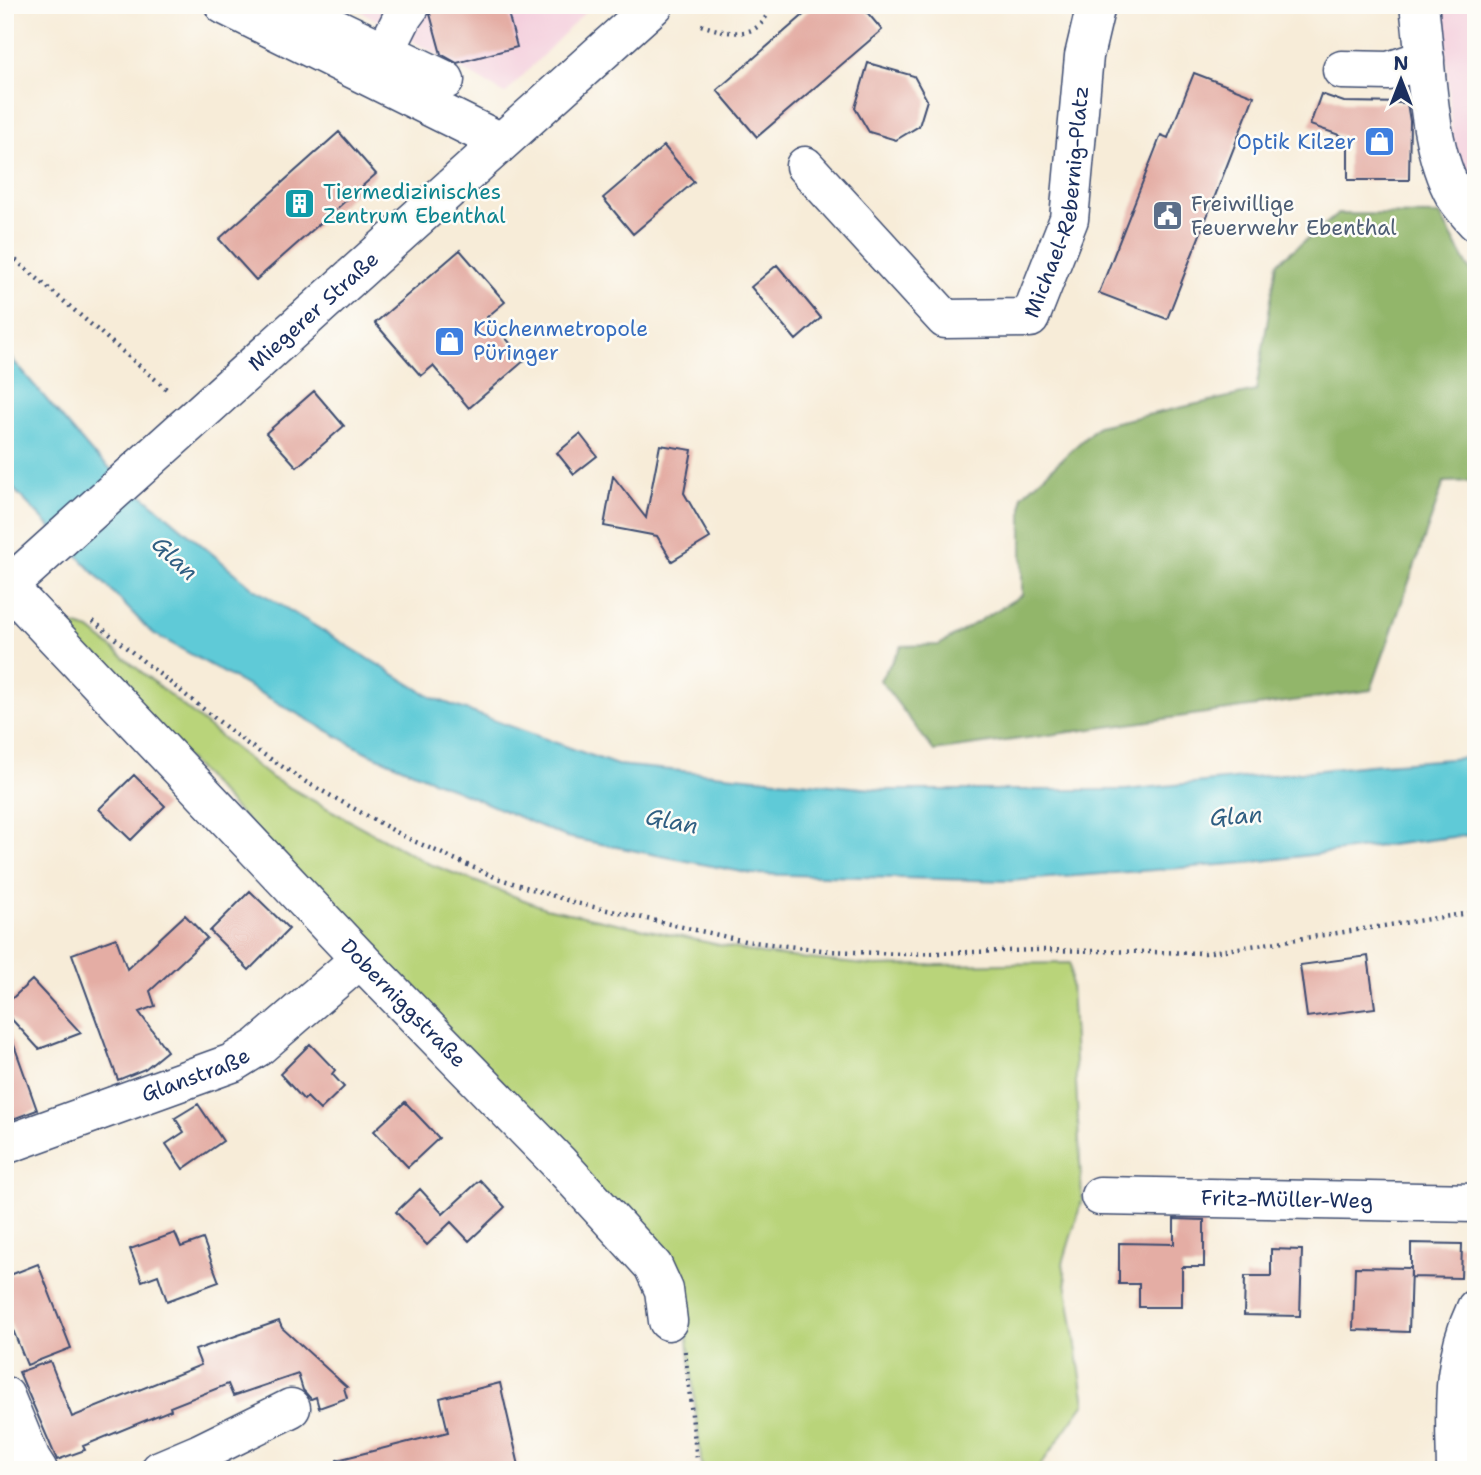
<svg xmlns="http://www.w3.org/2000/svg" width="1481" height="1475" viewBox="0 0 1481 1475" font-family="'Shantell Sans',sans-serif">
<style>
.built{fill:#f4cfdd}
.green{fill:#b9d47a;stroke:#6a826c;stroke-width:2}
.forest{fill:#92b66a;stroke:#567264;stroke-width:2}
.water{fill:#5ecad7;stroke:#3c7c9a;stroke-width:2}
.building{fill:#e4ada4}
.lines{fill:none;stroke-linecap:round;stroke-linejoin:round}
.minor-casing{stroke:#3c4b70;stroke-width:41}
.major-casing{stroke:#3c4b70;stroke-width:41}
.path{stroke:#3c4b70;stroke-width:4.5;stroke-dasharray:2 5;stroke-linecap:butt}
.minor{stroke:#fff;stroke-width:38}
.major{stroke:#fff;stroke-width:38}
.labels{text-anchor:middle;stroke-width:5;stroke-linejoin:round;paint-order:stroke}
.shop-label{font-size:21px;fill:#366cbe;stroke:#fdfcf7;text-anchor:end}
.culture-label{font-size:21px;fill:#0d838f;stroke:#fdfcf7;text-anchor:start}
.street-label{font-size:21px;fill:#1b2f5e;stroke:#fdfcf7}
.service-label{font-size:21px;fill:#4e5e75;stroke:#fdfcf7;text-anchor:start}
.water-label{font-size:23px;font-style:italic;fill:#2f5e82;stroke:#fdfcf7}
</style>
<rect width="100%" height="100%" fill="#fdfcf7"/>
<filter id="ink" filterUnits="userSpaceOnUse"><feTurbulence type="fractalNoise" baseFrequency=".0143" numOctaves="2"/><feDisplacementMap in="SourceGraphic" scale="14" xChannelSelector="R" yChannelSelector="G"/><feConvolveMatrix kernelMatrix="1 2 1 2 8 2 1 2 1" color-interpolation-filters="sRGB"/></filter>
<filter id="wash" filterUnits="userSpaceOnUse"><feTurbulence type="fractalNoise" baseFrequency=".00686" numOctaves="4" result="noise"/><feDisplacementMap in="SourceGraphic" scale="28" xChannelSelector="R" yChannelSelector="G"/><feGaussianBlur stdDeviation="1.57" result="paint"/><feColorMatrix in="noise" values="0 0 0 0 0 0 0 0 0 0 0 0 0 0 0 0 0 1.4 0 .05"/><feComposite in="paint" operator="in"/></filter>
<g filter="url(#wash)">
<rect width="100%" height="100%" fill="#f7ecd8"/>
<path class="built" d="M 350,5 L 592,5 L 505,94 Z
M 1464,5 L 1476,5 L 1476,202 L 1452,136 L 1443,14 Z"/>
<path class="green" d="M 56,620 L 90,630 L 270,777 L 427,863 L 545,908 L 762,954 L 874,966 L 1070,963 L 1082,1200 L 1063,1263 L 1085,1403 L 1037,1470 L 702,1470 L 688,1339 L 667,1263 Z"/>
<path class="forest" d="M 1338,214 L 1440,215 L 1476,281 L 1476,481 L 1444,482 L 1371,690 L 934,751 L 880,680 L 902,646 L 939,645 L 1022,595 L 1022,496 L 1098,426 L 1256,391 L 1277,263 Z"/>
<path class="water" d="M 5,351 L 92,453 L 253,588 L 433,698 L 617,765 L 884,790 L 1126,790 L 1369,765 L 1476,757 L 1476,834 L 1246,863 L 1010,881 L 752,874 L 566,837 L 364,751 L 151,632 L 5,480 Z"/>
<g id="blocks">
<path class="building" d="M 433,5 L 506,5 L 517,47 L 457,63 L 441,54 L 430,14 Z
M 815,5 L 861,5 L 882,30 L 757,137 L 717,90 Z
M 868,63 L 914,76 L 927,100 L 919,126 L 896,140 L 869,132 L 855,108 Z
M 1194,73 L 1254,96 L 1167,319 L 1099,293 L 1161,135 L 1168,138 Z
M 1321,94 L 1344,102 L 1407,103 L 1410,121 L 1409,180 L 1348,180 L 1348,138 L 1310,125 Z
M 339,132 L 376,174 L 256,280 L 219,239 Z
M 664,146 L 694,182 L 633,234 L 603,198 Z
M 460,250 L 505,302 L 487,317 L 525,360 L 469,408 L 433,366 L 421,376 L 375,323 Z
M 777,265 L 821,318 L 796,340 L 751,287 Z
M 314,391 L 344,426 L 297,467 L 266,433 Z
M 580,434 L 597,456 L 574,474 L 557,453 Z
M 660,445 L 692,450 L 684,493 L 710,538 L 672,561 L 657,536 L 604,526 L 613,476 L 646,518 Z
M 134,775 L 165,806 L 131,840 L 99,809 Z
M 250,891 L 289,929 L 249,970 L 210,931 Z
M 185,915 L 207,938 L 150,991 L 155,1006 L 139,1012 L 167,1051 L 145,1069 L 118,1080 L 72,954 L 116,938 L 127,969 Z
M 1368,956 L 1375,1008 L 1307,1017 L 1300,965 Z
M 32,980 L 81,1033 L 39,1049 L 5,1012 L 5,1005 Z
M 5,1031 L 9,1031 L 37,1110 L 5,1122 Z
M 310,1044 L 335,1070 L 332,1074 L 344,1087 L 320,1110 L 307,1097 L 304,1100 L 280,1074 Z
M 405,1102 L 439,1138 L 408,1167 L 374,1131 Z
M 198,1104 L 223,1141 L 183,1169 L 166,1144 L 184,1132 L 175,1118 Z
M 480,1180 L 505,1207 L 469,1241 L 451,1222 L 427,1245 L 396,1212 L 420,1189 L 443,1214 Z
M 1174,1219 L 1204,1220 L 1204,1267 L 1182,1267 L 1182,1307 L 1139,1307 L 1139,1284 L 1119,1284 L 1119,1243 L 1174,1244 Z
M 175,1233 L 181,1247 L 203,1239 L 219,1282 L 167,1301 L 158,1275 L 142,1281 L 130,1249 Z
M 1411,1243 L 1462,1244 L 1461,1278 L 1411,1277 Z
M 1271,1249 L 1302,1250 L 1300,1316 L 1244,1315 L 1245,1276 L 1271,1276 Z
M 38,1264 L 71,1348 L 27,1365 L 5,1310 L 5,1277 Z
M 1355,1267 L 1411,1268 L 1409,1332 L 1353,1330 Z
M 279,1321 L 282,1328 L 347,1387 L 344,1388 L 347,1398 L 319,1408 L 316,1397 L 311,1399 L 303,1390 L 298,1374 L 233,1396 L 228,1384 L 170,1407 L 171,1410 L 83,1446 L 85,1450 L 57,1460 L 19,1372 L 50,1361 L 72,1417 L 201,1365 L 195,1350 Z
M 500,1383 L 520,1470 L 338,1470 L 337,1460 L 448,1432 L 440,1398 Z"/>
</g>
</g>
<g filter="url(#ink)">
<use href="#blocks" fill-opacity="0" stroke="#3c4b70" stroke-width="2"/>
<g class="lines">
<defs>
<g id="minor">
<path d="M 224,5 L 501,142"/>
<path d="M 288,5 L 445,80"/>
<path d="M 1419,5 C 1427,64 1426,145 1455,196 C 1461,206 1469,214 1476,222"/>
<path d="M 385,52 L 403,16 L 411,5"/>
<path d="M 1342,70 L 1389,71 L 1425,59"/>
<path id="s1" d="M 805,166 L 945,319 L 1030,318 L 1069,219 L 1084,56 L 1096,5"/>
<path id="s2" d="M 8,587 L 360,959 L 559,1163 L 653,1266 L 664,1290 L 668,1321"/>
<path id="s3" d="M 5,1145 L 232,1063 L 258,1047 L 360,959"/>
<path id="s4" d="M 1100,1196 L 1476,1203"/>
<path d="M 5,1396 L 31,1459 L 38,1470"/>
<path d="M 160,1470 L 200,1453 L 291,1408"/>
<path d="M 1456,1470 C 1455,1411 1450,1363 1476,1308"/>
</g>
<g id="major">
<path id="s5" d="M 5,589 L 654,5"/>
</g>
</defs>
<use href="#minor" class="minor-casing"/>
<use href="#major" class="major-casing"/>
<path class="path" d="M 701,25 C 728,34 762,42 770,5
M 5,251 L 170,392
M 93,621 L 246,743 L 306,782 L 407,838 L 497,878 L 576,903 L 745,941 L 830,951 L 903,954 L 1039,950 L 1205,953 L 1476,912
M 685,1351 L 698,1470"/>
<use href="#minor" class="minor"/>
<use href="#major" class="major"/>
</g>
</g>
<defs>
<symbol id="shop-square" viewBox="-11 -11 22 22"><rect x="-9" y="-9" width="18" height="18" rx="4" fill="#3f7fe0" stroke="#fdfcf7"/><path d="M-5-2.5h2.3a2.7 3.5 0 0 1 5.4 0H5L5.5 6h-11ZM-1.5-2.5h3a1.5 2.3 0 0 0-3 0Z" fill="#fff"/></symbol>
<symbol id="building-square" viewBox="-11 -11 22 22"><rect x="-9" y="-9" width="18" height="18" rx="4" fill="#0f9aa8" stroke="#fdfcf7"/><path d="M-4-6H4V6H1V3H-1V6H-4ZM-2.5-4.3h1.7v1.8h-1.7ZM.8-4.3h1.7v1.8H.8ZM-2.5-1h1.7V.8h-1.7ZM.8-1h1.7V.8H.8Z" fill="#fff"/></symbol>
<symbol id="civic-square" viewBox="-11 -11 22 22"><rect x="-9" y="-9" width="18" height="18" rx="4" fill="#5c6f8a" stroke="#fdfcf7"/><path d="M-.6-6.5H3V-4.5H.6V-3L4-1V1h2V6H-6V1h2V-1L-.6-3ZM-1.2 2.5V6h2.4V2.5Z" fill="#fff"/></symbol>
</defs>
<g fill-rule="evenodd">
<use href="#shop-square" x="1362" y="124" width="35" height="35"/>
<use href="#building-square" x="282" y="186" width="35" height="35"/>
<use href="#civic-square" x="1150" y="198" width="35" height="35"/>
<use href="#shop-square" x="432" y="324" width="35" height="35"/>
</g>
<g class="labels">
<g class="shop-label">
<text x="1356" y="149">Optik Kilzer</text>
<text x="473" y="336" text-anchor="start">Küchenmetropole<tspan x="473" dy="24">Püringer</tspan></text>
</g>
<g class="culture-label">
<text x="323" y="199">Tiermedizinisches<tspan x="323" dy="24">Zentrum Ebenthal</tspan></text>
</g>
<g class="street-label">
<text dy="7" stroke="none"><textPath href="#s1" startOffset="413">Michael-Rebernig-Platz</textPath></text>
<text dy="7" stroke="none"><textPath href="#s5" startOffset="415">Miegerer Straße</textPath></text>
<text dy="7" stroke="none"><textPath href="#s2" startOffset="574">Doberniggstraße</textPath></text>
<text dy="7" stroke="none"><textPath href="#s3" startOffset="203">Glanstraße</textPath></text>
<text dy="7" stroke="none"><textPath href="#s4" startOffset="187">Fritz-Müller-Weg</textPath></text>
</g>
<g class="service-label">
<text x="1191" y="211">Freiwillige<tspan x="1191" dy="24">Feuerwehr Ebenthal</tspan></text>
</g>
<g class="water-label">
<text transform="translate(175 558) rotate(43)" y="8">Glan</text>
<text transform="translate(1236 816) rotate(-4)" y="8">Glan</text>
<text transform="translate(672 821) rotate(11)" y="8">Glan</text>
</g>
</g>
<rect width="1481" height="1475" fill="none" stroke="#fdfcf7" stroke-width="28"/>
<g transform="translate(1401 80)" stroke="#fdfcf7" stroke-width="5" paint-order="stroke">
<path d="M0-5L12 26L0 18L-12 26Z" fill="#1b2f5e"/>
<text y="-10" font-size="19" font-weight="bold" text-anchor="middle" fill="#1b2f5e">N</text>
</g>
</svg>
